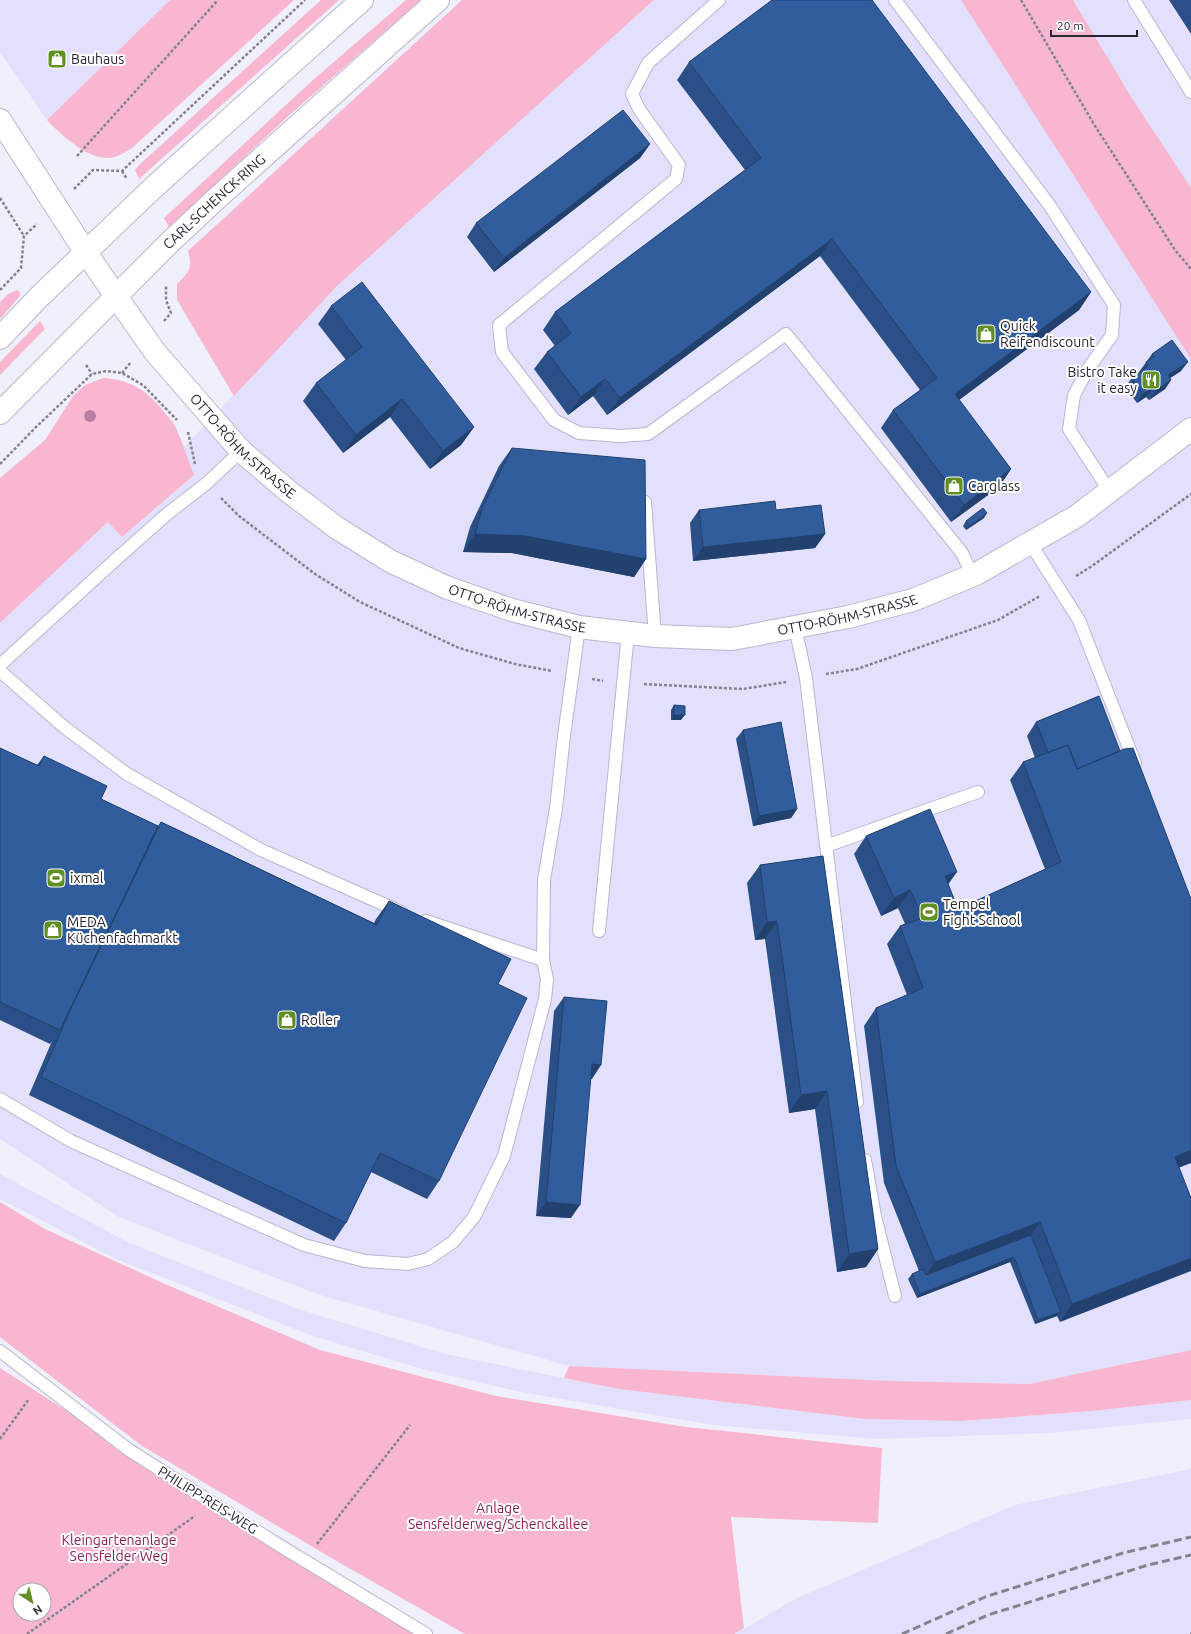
<svg xmlns="http://www.w3.org/2000/svg" width="1191" height="1634" viewBox="0 0 1191 1634" font-family="Ubuntu,sans-serif">
<style>
.built{fill:#e2e0fc}
.green{fill:#f9b6d0;fill-rule:evenodd}
.lines{fill:none;stroke-linecap:round;stroke-linejoin:round}
.service-casing{stroke:#b9b7cc;stroke-width:14}
.tertiary-casing{stroke:#b9b7cc;stroke-width:24}
.secondary-casing{stroke:#b9b7cc;stroke-width:24}
.path{stroke:#84838d;stroke-width:2.5;stroke-dasharray:3 2;stroke-linecap:butt}
.service{stroke:#fff;stroke-width:12}
.tertiary{stroke:#fff;stroke-width:22}
.secondary{stroke:#fff;stroke-width:22}
.rail{stroke:#85848e;stroke-width:3;stroke-dasharray:8 4;stroke-linecap:butt}
.tree{fill:#b77ea0}
.wall{fill:#2a5087}
.shaded-wall{fill:#22416e}
.building{fill:#315d9d;stroke:#22416e}
.labels{text-anchor:middle;stroke-width:4;stroke-linejoin:round;paint-order:stroke}
.poi-label{font-size:14px;fill:#27262e;stroke:#fff;text-anchor:start}
.street-label{font-size:14px;fill:#27262e;stroke:#fff}
.park-label{font-size:14px;fill:#882155;stroke:#fff}
</style>
<rect width="100%" height="100%" fill="#f0effc"/>
<path class="built" d="M 0,0 L 170,0 L 47,120 L 0,52 Z
M 654,0 L 961,0 L 1191,359 L 1191,1350 L 1029,1384 L 893,1381 L 569,1366 L 317,1294 L 119,1217 L 0,1139 L 0,623 L 109,521 L 122,537 L 194,475 L 183,448 L 337,286 Z
M 1073,0 L 1191,0 L 1191,188 L 1133,100 Z
M 0,1174 L 127,1242 L 298,1309 L 445,1354 L 619,1389 L 865,1419 L 962,1421 L 1092,1411 L 1191,1400 L 1191,1419 L 1049,1433 L 877,1439 L 713,1425 L 521,1392 L 422,1369 L 313,1336 L 118,1260 L 0,1199 Z
M 1191,1469 L 1191,1634 L 735,1634 L 797,1598 L 1015,1505 Z"/>
<path class="green" d="M 170,0 L 294,0 L 132,148 C 127,151 121,155 115,157 C 92,164 61,135 47,120 Z
M 321,0 L 339,0 L 139,179 L 135,170 L 139,165 Z
M 406,0 L 421,0 L 294,111 L 169,227 L 164,218 L 314,79 Z
M 462,0 L 654,0 L 337,286 L 234,396 L 177,300 L 177,284 C 189,272 193,268 188,251 Z
M 961,0 L 1073,0 L 1133,100 L 1191,188 L 1191,359 Z
M 17,290 L 20,292 L 20,296 L 0,319 L 0,302 L 8,294 Z
M 40,321 L 45,329 L 0,375 L 0,362 Z
M 103,378 C 130,379 149,392 165,413 C 169,418 174,423 176,428 C 183,443 188,460 194,475 L 122,537 L 108,522 L 0,623 L 0,478 L 45,440 L 73,396 L 85,385 Z
M 0,1202 L 45,1229 L 165,1284 L 320,1350 L 496,1396 L 686,1427 L 882,1448 L 878,1523 L 731,1517 L 744,1628 L 734,1634 L 465,1634 L 340,1563 L 142,1446 L 0,1337 Z
M 1191,1350 L 1191,1400 L 1092,1411 L 962,1421 L 865,1419 L 619,1389 L 564,1378 L 569,1366 L 893,1381 L 1029,1384 Z
M 0,1368 L 413,1634 L 0,1634 ZM 20,1590 L 44,1590 L 44,1614 L 20,1614 Z"/>
<g class="lines">
<defs>
<path id="service" d="M 719,0 L 648,63 L 632,94 L 639,109 L 679,165 L 676,179 L 499,325 L 502,352 L 554,420 L 579,433 L 621,436 L 648,434 L 786,334 L 962,553 L 972,575
M 895,0 L 1050,206 L 1114,305 L 1112,335 L 1088,369 L 1074,395 L 1069,429 L 1110,492
M 1134,0 L 1191,92
M 645,502 L 655,636
M 1030,543 L 1079,620 L 1135,763
M 795,627 L 806,678 L 857,1102
M 0,665 L 113,562 L 167,514 L 207,483 L 241,451
M 0,671 L 64,727 L 127,774 L 261,850 L 401,912
M 826,846 L 978,792
M 426,921 L 543,960 L 544,880 L 556,808 L 564,736 L 579,627
M 599,931 L 628,633
M 0,1099 L 71,1141 L 304,1245 L 365,1261 L 408,1264 L 428,1259 L 453,1242 L 474,1217 L 504,1156 L 545,999 L 547,979 L 543,960
M 865,1160 L 875,1216 L 895,1296
M 0,1351 L 129,1450 L 282,1547 L 426,1634"/>
<g id="tertiary">
<path id="s1" d="M 0,120 L 86,253 L 155,352 L 241,451 L 288,491 L 337,528 L 390,561 L 448,588 L 512,610 L 579,627 L 655,636 L 732,639 L 848,617 L 913,600 L 976,574 L 1077,516 L 1191,429"/>
</g>
<g id="secondary">
<path d="M 0,338 L 40,296 L 153,188 L 362,0"/>
<path id="s2" d="M 0,413 L 168,244 L 215,200 L 438,0"/>
</g>
</defs>
<use href="#service" class="service-casing"/>
<use href="#tertiary" class="tertiary-casing"/>
<use href="#secondary" class="secondary-casing"/>
<path class="path" d="M 1021,0 L 1095,126 L 1175,250 L 1191,269
M 77,156 L 218,0
M 122,171 L 127,179
M 74,189 L 93,170 L 122,171 L 305,0
M 0,198 L 24,236
M 0,290 L 21,268 L 24,236 L 37,224
M 164,321 L 171,313 L 166,300 L 166,286
M 86,365 L 92,374
M 122,373 L 131,362
M 188,432 L 195,464
M 0,464 L 36,427 L 92,374 L 106,371 L 122,373 L 143,385 L 177,420
M 221,498 L 239,516 L 315,574 L 360,602 L 459,648 L 515,664 L 552,671
M 1076,576 L 1092,566 L 1191,494
M 826,674 L 857,669 L 998,620 L 1040,596
M 592,679 L 603,681
M 644,684 L 743,689 L 786,682
M 0,1439 L 29,1399
M 317,1544 L 410,1425
M 27,1634 L 195,1516"/>
<use href="#service" class="service"/>
<use href="#tertiary" class="tertiary"/>
<use href="#secondary" class="secondary"/>
<path class="rail" d="M 902,1634 L 985,1597 L 1123,1553 L 1191,1537
M 946,1634 L 988,1615 L 1148,1565 L 1191,1555
M 1190,1634 L 1191,1634"/>
</g>
<circle class="tree" cx="90" cy="416" r="6"/>
<path class="wall" d="M 1169,0 L 1191,0 L 1191,34 Z
M 689,62 L 1091,292 L 1079,310 L 959,400 L 1011,469 L 999,487 L 951,522 L 881,428 L 893,410 L 920,390 L 820,256 L 607,415 L 593,396 L 568,415 L 534,369 L 547,352 L 555,346 L 543,330 L 555,312 L 745,170 L 677,80 Z
M 650,144 L 640,158 L 494,272 L 467,237 L 476,223 Z
M 331,306 L 474,427 L 461,445 L 430,469 L 390,417 L 343,453 L 303,401 L 316,383 L 346,360 L 318,324 Z
M 1152,354 L 1181,371 L 1170,378 L 1171,380 L 1165,389 L 1149,400 L 1146,397 L 1137,403 L 1125,387 L 1132,378 L 1140,372 L 1139,372 Z
M 512,448 L 646,559 L 634,577 L 512,553 L 463,552 L 470,527 L 499,466 Z
M 699,510 L 776,510 L 825,534 L 815,548 L 693,561 L 690,523 Z
M 984,518 L 966,530 L 963,526 L 966,521 Z
M 1099,696 L 1179,1168 L 1060,1322 L 1057,1316 L 1035,1324 L 1010,1262 L 917,1298 L 908,1279 L 912,1274 L 919,1271 L 884,1183 L 864,1026 L 876,1008 L 907,995 L 887,944 L 900,926 L 905,924 L 898,908 L 881,916 L 854,854 L 866,836 L 948,884 L 958,909 L 1045,869 L 1010,780 L 1023,762 L 1035,758 L 1027,736 L 1036,722 Z
M 674,705 L 681,720 L 671,720 L 671,710 Z
M 743,730 L 797,809 L 791,818 L 753,826 L 736,739 Z
M 0,748 L 37,765 L 44,756 L 101,799 L 158,826 L 161,822 L 374,923 L 376,919 L 389,901 L 498,984 L 439,1181 L 427,1199 L 371,1172 L 346,1223 L 334,1241 L 29,1095 L 52,1041 L 50,1044 L 0,1020 Z
M 823,856 L 878,1249 L 866,1267 L 837,1272 L 815,1109 L 789,1113 L 765,939 L 755,940 L 747,883 L 760,865 Z
M 564,997 L 601,1065 L 591,1078 L 571,1218 L 536,1216 L 554,1011 Z"/>
<path class="shaded-wall" d="M 650,144 L 640,158 L 494,272 L 504,258 Z
M 832,239 L 820,256 L 607,415 L 620,398 Z
M 1091,292 L 1079,310 L 943,412 L 955,394 Z
M 1188,362 L 1181,371 L 1161,384 L 1168,375 Z
M 605,379 L 593,396 L 568,415 L 581,397 Z
M 1171,380 L 1165,389 L 1149,400 L 1156,391 Z
M 1153,388 L 1146,397 L 1137,403 L 1143,394 Z
M 402,399 L 390,417 L 343,453 L 356,435 Z
M 474,427 L 461,445 L 430,469 L 443,451 Z
M 1011,469 L 999,487 L 951,522 L 964,505 Z
M 987,513 L 984,518 L 966,530 L 970,526 Z
M 475,534 L 525,536 L 646,559 L 634,577 L 512,553 L 463,552 Z
M 825,534 L 815,548 L 693,561 L 703,547 Z
M 674,715 L 685,715 L 681,720 L 671,720 Z
M 797,809 L 791,818 L 753,826 L 759,816 Z
M 957,872 L 944,890 L 945,876 Z
M 910,890 L 898,908 L 881,916 L 894,898 Z
M 777,921 L 765,939 L 755,940 L 767,922 Z
M 592,1064 L 601,1065 L 592,1079 L 583,1078 Z
M 827,1091 L 815,1109 L 789,1113 L 801,1095 Z
M 1191,1150 L 1191,1163 L 1163,1174 L 1175,1157 Z
M 546,1202 L 580,1205 L 571,1218 L 536,1216 Z
M 1040,1222 L 1028,1239 L 923,1280 L 935,1262 Z
M 878,1249 L 866,1267 L 837,1272 L 849,1254 Z
M 1014,1257 L 1010,1262 L 917,1298 L 920,1294 Z
M 1191,1258 L 1191,1271 L 1060,1322 L 1072,1304 Z
M 1061,1312 L 1057,1316 L 1035,1324 L 1038,1320 Z"/>
<path class="building" d="M 772,0 L 872,0 L 1091,292 L 955,394 L 1011,469 L 964,505 L 893,410 L 937,378 L 832,239 L 620,398 L 605,379 L 581,397 L 547,352 L 571,333 L 555,312 L 761,158 L 689,62 Z
M 623,110 L 650,144 L 504,258 L 476,223 Z
M 362,282 L 474,427 L 443,451 L 402,399 L 356,435 L 316,383 L 362,347 L 331,306 Z
M 1172,340 L 1188,362 L 1168,375 L 1171,380 L 1156,391 L 1153,388 L 1143,394 L 1132,378 L 1148,366 L 1146,362 L 1154,357 L 1152,354 Z
M 512,448 L 645,460 L 646,559 L 525,536 L 475,534 L 482,509 Z
M 775,501 L 776,510 L 821,505 L 825,534 L 703,547 L 699,510 Z
M 983,508 L 987,513 L 970,526 L 966,521 Z
M 1099,696 L 1120,751 L 1077,769 L 1068,745 L 1048,752 L 1036,722 Z
M 674,705 L 685,706 L 685,715 L 674,715 Z
M 781,722 L 797,809 L 759,816 L 743,730 Z
M 1068,745 L 1077,769 L 1124,749 L 1133,748 L 1191,899 L 1191,1150 L 1175,1157 L 1191,1198 L 1191,1258 L 1072,1304 L 1040,1222 L 935,1262 L 896,1166 L 876,1008 L 923,988 L 900,926 L 923,918 L 910,890 L 894,898 L 866,836 L 930,809 L 957,872 L 945,876 L 958,909 L 1061,862 L 1023,762 Z
M 0,748 L 39,766 L 44,756 L 107,786 L 101,799 L 158,826 L 60,1030 L 0,1002 Z
M 161,822 L 377,925 L 389,901 L 511,959 L 498,984 L 527,998 L 439,1181 L 380,1153 L 346,1223 L 41,1077 L 72,1006 Z
M 823,856 L 878,1249 L 849,1254 L 827,1091 L 801,1095 L 777,921 L 767,922 L 760,865 Z
M 564,997 L 607,1001 L 601,1065 L 592,1064 L 580,1205 L 546,1202 Z
M 1031,1235 L 1061,1312 L 1038,1320 L 1014,1257 L 920,1294 L 912,1274 L 923,1269 L 926,1275 Z"/>
<defs>
<symbol id="shop-square" viewBox="-11 -11 22 22"><rect x="-9" y="-9" width="18" height="18" rx="4" fill="#608f23" stroke="#fff"/><path d="M-5-2.5h2.3a2.7 3.5 0 0 1 5.4 0H5L5.5 6h-11ZM-1.5-2.5h3a1.5 2.3 0 0 0-3 0Z" fill="#fff"/></symbol>
<symbol id="restaurant-square" viewBox="-11 -11 22 22"><rect x="-9" y="-9" width="18" height="18" rx="4" fill="#608f23" stroke="#fff"/><path d="M-5-6h1v4h1v-4h1v4h1v-4h1v5L-1.5 .5V6h-2V.5L-5-1ZM5-6V6H3V1.5H1.5Q1.5-4 5-6Z" fill="#fff"/></symbol>
<symbol id="stadium-square" viewBox="-11 -11 22 22"><rect x="-9" y="-9" width="18" height="18" rx="4" fill="#608f23" stroke="#fff"/><path d="M0-5a6.5 5 0 1 0 0 10a6.5 5 0 1 0 0-10ZM-3.5-1.8h7v3.6h-7Z" fill="#fff"/></symbol>
</defs>
<g fill-rule="evenodd">
<use href="#shop-square" x="46" y="48" width="22" height="22"/>
<use href="#shop-square" x="975" y="323" width="22" height="22"/>
<use href="#restaurant-square" x="1140" y="369" width="22" height="22"/>
<use href="#shop-square" x="943" y="475" width="22" height="22"/>
<use href="#stadium-square" x="45" y="867" width="22" height="22"/>
<use href="#stadium-square" x="918" y="901" width="22" height="22"/>
<use href="#shop-square" x="42" y="919" width="22" height="22"/>
<use href="#shop-square" x="276" y="1009" width="22" height="22"/>
</g>
<g class="labels">
<g class="poi-label">
<text x="71" y="64">Bauhaus</text>
<text x="1000" y="331">Quick<tspan x="1000" dy="16">Reifendiscount</tspan></text>
<text x="1137" y="377" text-anchor="end">Bistro Take<tspan x="1137" dy="16">it easy</tspan></text>
<text x="968" y="491">Carglass</text>
<text x="70" y="883">ixmal</text>
<text x="943" y="909">Tempel<tspan x="943" dy="16">Fight School</tspan></text>
<text x="67" y="927">MEDA<tspan x="67" dy="16">Küchenfachmarkt</tspan></text>
<text x="301" y="1025">Roller</text>
</g>
<g class="street-label">
<text dy="5" stroke="none"><textPath href="#s2" startOffset="301">CARL-SCHENCK-RING</textPath></text>
<text dy="5" stroke="none"><textPath href="#s1" startOffset="408">OTTO-RÖHM-STRASSE</textPath></text>
<text dy="5" stroke="none"><textPath href="#s1" startOffset="732">OTTO-RÖHM-STRASSE</textPath></text>
<text dy="5" stroke="none"><textPath href="#s1" startOffset="1068">OTTO-RÖHM-STRASSE</textPath></text>
<text transform="translate(208 1500) rotate(32)" y="5">PHILIPP-REIS-WEG</text>
</g>
<g class="park-label">
<text x="498" y="1513">Anlage<tspan x="498" dy="16">Sensfelderweg/Schenckallee</tspan></text>
<text x="119" y="1545">Kleingartenanlage<tspan x="119" dy="16">Sensfelder Weg</tspan></text>
</g>
</g>
<g transform="translate(32 1602) rotate(145)"><circle r="19" fill="#ffffff" stroke="#a9a8ab"/>
<path d="M0-3L7 15L0 10L-7 15Z" fill="#608f23"/>
<text y="-6" font-size="11" font-weight="bold" text-anchor="middle" fill="#27262e">N</text>
</g>
<path d="M1051 30v6h86v-6" fill="none" stroke="#27262e" stroke-width="2"/>
<text x="1057" y="30" font-size="12" fill="#27262e" stroke="#ffffff" stroke-width="3" paint-order="stroke">20 m</text>
</svg>
